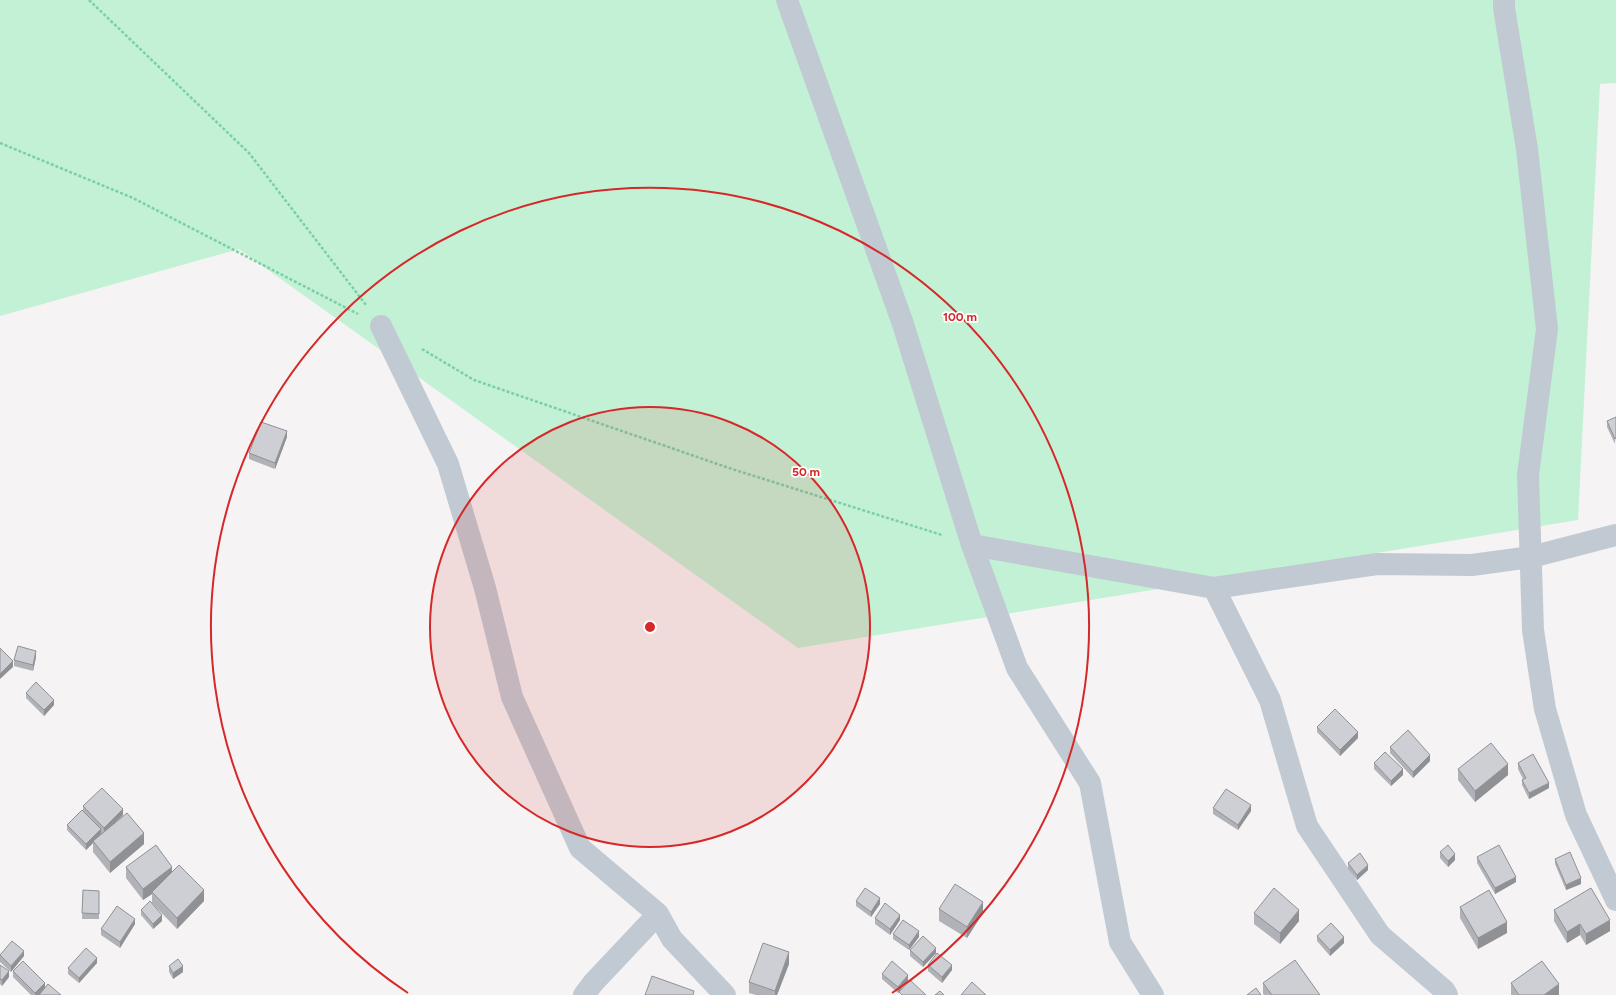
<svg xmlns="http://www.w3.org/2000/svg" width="1616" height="995" viewBox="0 0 1616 995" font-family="Figtree,sans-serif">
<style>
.green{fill:#c3f1d5}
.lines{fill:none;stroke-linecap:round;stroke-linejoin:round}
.path{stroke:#7ad0a6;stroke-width:2.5;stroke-dasharray:3 2;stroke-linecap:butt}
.street{stroke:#c1cad2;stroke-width:22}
.wall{fill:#b0b2b7}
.shaded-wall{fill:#909195}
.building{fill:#cdcfd5;stroke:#909195}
.ring{fill:none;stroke:#d62828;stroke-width:2}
.centre{fill:#d62828;stroke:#fff;stroke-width:2}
.ring-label{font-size:12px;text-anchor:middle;font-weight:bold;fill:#d62828;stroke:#fff;stroke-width:3.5;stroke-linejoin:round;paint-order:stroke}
</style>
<rect width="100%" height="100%" fill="#f5f3f3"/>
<path class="green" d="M 0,0 L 1616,0 L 1616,83 L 1600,84 L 1578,520 L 798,648 L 239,249 L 0,316 Z"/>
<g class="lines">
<path class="path" d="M 89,0 L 249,153 L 366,305
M 0,143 L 133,198 L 358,314
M 422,349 L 474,380 L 732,469 L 942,535"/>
<path class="street" d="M 787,0 L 903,324 L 972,545 L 1017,668 L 1090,783 L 1120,942 L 1153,995
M 1504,0 L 1504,8 L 1527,149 L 1547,329 L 1528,475 L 1533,630 L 1545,709 L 1576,815 L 1616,900
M 381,326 L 448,464 L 485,588 L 512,697 L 580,848 L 658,914 L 672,939 L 725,995
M 972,545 L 1214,588 L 1377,564 L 1472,565 L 1531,557 L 1616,535
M 1214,588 L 1270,700 L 1307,826 L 1380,935 L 1444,990 L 1447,995
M 584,995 L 593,983 L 658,914"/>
</g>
<path class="wall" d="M 1616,417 L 1615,444 L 1607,427 L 1607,421 Z
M 287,437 L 275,469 L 249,459 L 249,453 Z
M 36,657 L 33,671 L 14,666 L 14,660 Z
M 26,693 L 54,705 L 44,716 L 26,698 Z
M 1317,727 L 1358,738 L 1340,756 L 1317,732 Z
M 1390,747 L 1430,761 L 1413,778 L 1390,753 Z
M 1374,763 L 1403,775 L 1391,786 L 1374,769 Z
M 1518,763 L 1549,788 L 1529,799 L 1522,785 L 1522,780 L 1523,779 L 1518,769 Z
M 1458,769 L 1508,775 L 1475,802 L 1458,780 Z
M 83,806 L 123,815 L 115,823 L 144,844 L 110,873 L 93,852 L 93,843 L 86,850 L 67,830 L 67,825 L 83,811 Z
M 1213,808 L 1251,811 L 1238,830 L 1213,814 Z
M 1440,852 L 1455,860 L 1448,867 L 1440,858 Z
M 1477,857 L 1516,882 L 1495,894 L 1477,863 Z
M 1555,859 L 1581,884 L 1566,890 L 1555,864 Z
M 1348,863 L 1368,870 L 1357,880 L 1348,869 Z
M 126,867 L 172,872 L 204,901 L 177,929 L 152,903 L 152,894 L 143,900 L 126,878 Z
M 83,890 L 99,891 L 99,919 L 82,919 Z
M 856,901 L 880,904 L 871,917 L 856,906 Z
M 1460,907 L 1507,933 L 1478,949 L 1460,918 Z
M 939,909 L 983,913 L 967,938 L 939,921 Z
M 141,910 L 162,921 L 153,929 L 141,915 Z
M 1554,910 L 1610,931 L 1586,945 L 1580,935 L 1567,943 L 1554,921 Z
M 1254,913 L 1299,921 L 1280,944 L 1254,924 Z
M 875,918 L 900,920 L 890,935 L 875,924 Z
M 135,924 L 120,948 L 101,935 L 101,929 Z
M 893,934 L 919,937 L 909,950 L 893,939 Z
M 1317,936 L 1344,943 L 1330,956 L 1317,941 Z
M 910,950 L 936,953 L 923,967 L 910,956 Z
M 0,955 L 24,956 L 11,972 L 0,962 Z
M 97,963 L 79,983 L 68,974 L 68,968 Z
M 789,964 L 777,995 L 756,995 L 749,993 L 749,982 Z
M 0,965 L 9,977 L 2,986 L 0,984 Z
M 928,965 L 952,970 L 942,983 L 928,971 Z
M 169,966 L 183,972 L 173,979 L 169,972 Z
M 13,971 L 45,988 L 61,995 L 31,995 L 13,977 Z
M 882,974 L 908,980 L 898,993 L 882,979 Z
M 1263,983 L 1320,995 L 1264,995 L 1263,994 Z
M 1511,983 L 1559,995 L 1511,995 Z"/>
<path class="shaded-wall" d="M 287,431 L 287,437 L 275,469 L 275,463 Z
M 36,651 L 36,657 L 33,671 L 33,665 Z
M 13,661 L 13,667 L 0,679 L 0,674 Z
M 54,700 L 54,705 L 44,716 L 44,710 Z
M 1358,732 L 1358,738 L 1340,756 L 1340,750 Z
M 1430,755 L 1430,761 L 1413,778 L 1413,772 Z
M 1508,764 L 1508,775 L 1475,802 L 1475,791 Z
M 1403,769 L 1403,775 L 1391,786 L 1391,781 Z
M 1549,783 L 1549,788 L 1529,799 L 1529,793 Z
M 1251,805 L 1251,811 L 1238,830 L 1238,825 Z
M 123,809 L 123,815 L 104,834 L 104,828 Z
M 101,829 L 101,835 L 93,841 L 93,843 L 86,850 L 86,844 Z
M 144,833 L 144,844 L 110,873 L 110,862 Z
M 1455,854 L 1455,860 L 1448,867 L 1448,861 Z
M 1368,865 L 1368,870 L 1357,880 L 1357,875 Z
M 172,867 L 172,878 L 152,892 L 152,894 L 143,900 L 143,889 Z
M 1516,877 L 1516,882 L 1495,894 L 1495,888 Z
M 1581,878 L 1581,884 L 1566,890 L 1566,885 Z
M 204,890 L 204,901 L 177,929 L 177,918 Z
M 880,898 L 880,904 L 871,917 L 871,912 Z
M 983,902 L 983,913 L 967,938 L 967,927 Z
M 1299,910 L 1299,921 L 1280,944 L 1280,933 Z
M 162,915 L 162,921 L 153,929 L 153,924 Z
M 900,915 L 900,920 L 890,935 L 890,929 Z
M 135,919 L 135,924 L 120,948 L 120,942 Z
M 1610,920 L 1610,931 L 1586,945 L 1586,934 Z
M 1507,922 L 1507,933 L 1478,949 L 1478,938 Z
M 1580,924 L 1580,935 L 1567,943 L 1567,932 Z
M 919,931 L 919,937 L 909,950 L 909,945 Z
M 1344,937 L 1344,943 L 1330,956 L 1330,950 Z
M 936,948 L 936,953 L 923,967 L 923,962 Z
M 24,951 L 24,956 L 11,972 L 11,966 Z
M 789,952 L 789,964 L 777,995 L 775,995 L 775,991 Z
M 97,958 L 97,963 L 79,983 L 79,978 Z
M 952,965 L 952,970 L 942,983 L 942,977 Z
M 183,966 L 183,972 L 173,979 L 173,973 Z
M 9,971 L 9,977 L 2,986 L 2,980 Z
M 908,975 L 908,980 L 898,993 L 898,987 Z
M 45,983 L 45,988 L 39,995 L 35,995 L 35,993 Z
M 1559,984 L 1559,995 L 1544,995 Z"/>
<path class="building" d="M 1616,417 L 1616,438 L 1615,439 L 1607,421 Z
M 261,422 L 287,431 L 275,463 L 249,453 Z
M 18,646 L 36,651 L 33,665 L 14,660 Z
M 0,648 L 13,661 L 0,674 Z
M 36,682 L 54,700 L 44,710 L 26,693 Z
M 1335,709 L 1358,732 L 1340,750 L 1317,727 Z
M 1408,730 L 1430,755 L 1413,772 L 1390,747 Z
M 1491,743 L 1508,764 L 1475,791 L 1458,769 Z
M 1385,752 L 1403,769 L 1391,781 L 1374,763 Z
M 1533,754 L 1549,783 L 1529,793 L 1522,780 L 1526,778 L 1518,763 Z
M 102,788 L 123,809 L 104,828 L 83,806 Z
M 1226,789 L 1251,805 L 1238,825 L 1213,808 Z
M 82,810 L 101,829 L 86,844 L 67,825 Z
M 127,813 L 144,833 L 110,862 L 93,841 Z
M 156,845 L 172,867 L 143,889 L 126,867 Z
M 1448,845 L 1455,854 L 1448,861 L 1440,852 Z
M 1499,845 L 1516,877 L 1495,888 L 1477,857 Z
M 1570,852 L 1581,878 L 1566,885 L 1555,859 Z
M 1360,853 L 1368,865 L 1357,875 L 1348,863 Z
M 179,865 L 204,890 L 177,918 L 152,892 Z
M 955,884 L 983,902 L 967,927 L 939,909 Z
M 865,888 L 880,898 L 871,912 L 856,901 Z
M 1274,888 L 1299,910 L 1280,933 L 1254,913 Z
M 1591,888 L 1610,920 L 1586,934 L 1580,924 L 1567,932 L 1554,910 Z
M 83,890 L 99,891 L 99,914 L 82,913 Z
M 1489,890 L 1507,922 L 1478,938 L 1460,907 Z
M 150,901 L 162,915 L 153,924 L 141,910 Z
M 885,903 L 900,915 L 890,929 L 875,918 Z
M 117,906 L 135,919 L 120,942 L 101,929 Z
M 903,920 L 919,931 L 909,945 L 893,934 Z
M 1331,923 L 1344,937 L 1330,950 L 1317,936 Z
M 923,936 L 936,948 L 923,962 L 910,950 Z
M 12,941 L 24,951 L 11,966 L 0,955 Z
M 763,943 L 789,952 L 775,991 L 749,982 Z
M 86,948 L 97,958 L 79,978 L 68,968 Z
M 937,953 L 952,965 L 942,977 L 928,965 Z
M 178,959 L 183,966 L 173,973 L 169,966 Z
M 1295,960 L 1320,995 L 1272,995 L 1263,983 Z
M 23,961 L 45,983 L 35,993 L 13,971 Z
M 892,961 L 908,975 L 898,987 L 882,974 Z
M 1542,961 L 1559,984 L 1544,995 L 1519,995 L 1511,983 Z
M 0,965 L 9,971 L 2,980 L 0,979 Z
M 652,976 L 694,991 L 693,995 L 645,995 Z
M 910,980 L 926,995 L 902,995 L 899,992 Z
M 972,982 L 986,995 L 961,995 Z
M 48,984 L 61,995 L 39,995 Z
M 1256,988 L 1261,995 L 1247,995 Z
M 940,991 L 944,995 L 935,995 Z"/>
<circle cx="650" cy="627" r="220" fill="#d62828" fill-opacity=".12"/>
<g class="ring">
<circle cx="650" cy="627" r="220"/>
<path d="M408 993A439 439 0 1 1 892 993"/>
</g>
<circle cx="650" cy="627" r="6" class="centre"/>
<g class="ring-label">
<text x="960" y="321">100 m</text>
<text x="806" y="476">50 m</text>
</g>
</svg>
